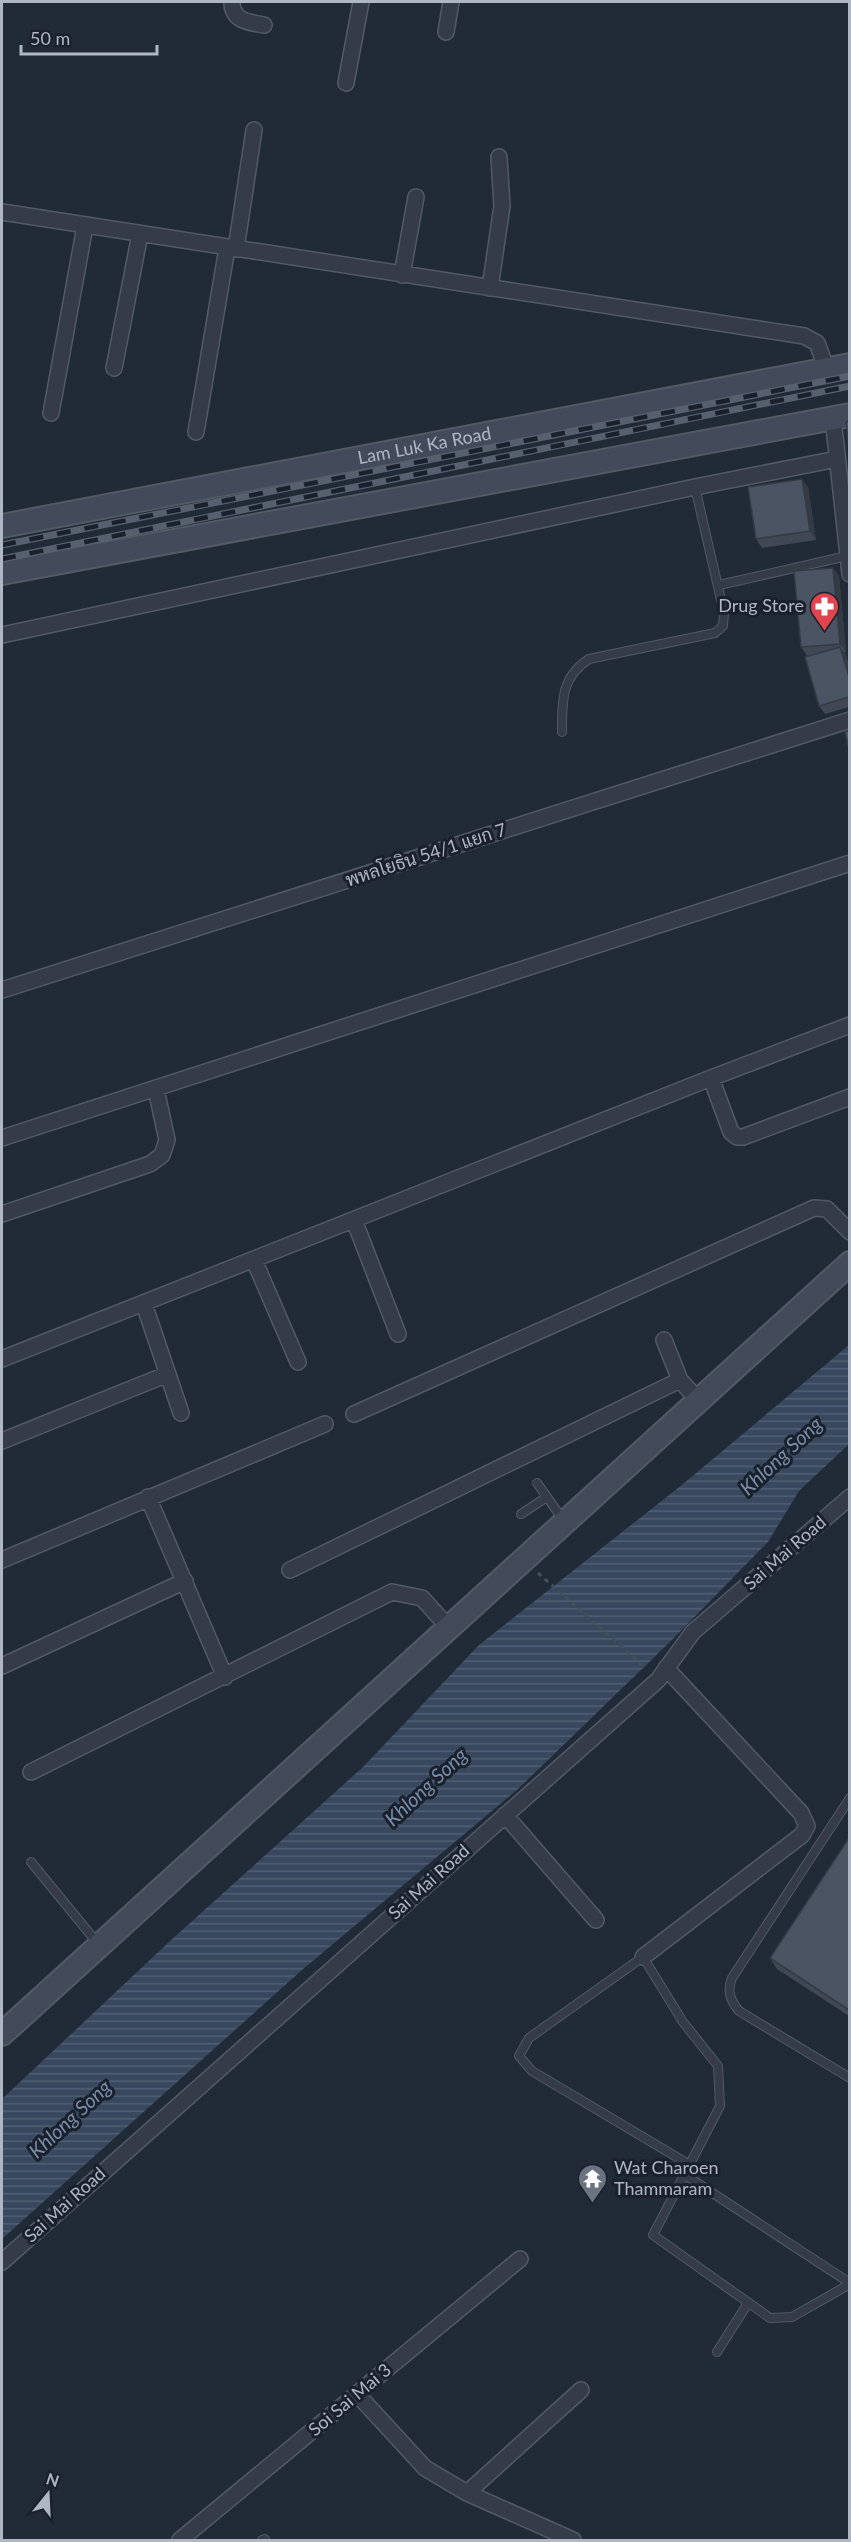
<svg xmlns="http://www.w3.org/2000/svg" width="851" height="2542" viewBox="0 0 851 2542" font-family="Lato,Sarabun,sans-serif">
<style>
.water{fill:url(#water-rules)}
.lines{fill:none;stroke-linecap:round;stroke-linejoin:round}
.lane-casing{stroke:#525a65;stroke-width:10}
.street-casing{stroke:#525a65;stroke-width:18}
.secondary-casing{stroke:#525a65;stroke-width:26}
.path{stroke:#415255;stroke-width:3;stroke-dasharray:4.5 4.5;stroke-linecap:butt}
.lane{stroke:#353c47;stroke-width:8}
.street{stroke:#353c47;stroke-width:15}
.secondary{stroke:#434b5a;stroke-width:22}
.rail-casing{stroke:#57606e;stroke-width:7}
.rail{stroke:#1a212c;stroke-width:4.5;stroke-dasharray:14;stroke-linecap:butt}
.wall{fill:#404855}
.shaded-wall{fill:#343b45}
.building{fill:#4a5463;stroke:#343b45;stroke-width:1.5}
.labels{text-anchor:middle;stroke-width:6;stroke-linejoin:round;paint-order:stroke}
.street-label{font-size:18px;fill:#afb7c4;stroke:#1a212c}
.poi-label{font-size:18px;fill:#afb7c4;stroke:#1a212c;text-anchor:end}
.water-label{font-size:20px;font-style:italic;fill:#798eab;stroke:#1a212c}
</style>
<defs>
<pattern id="water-rules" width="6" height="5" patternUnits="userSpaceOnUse" patternTransform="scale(1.5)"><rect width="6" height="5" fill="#38485f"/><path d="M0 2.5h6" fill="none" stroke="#526074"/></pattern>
</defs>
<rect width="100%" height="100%" fill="#212a37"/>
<path class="water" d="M 849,1345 L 849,1444 L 799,1491 L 768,1542 L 673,1639 L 518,1789 L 302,1970 L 2,2239 L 2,2099 L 170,1941 L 363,1767 L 479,1645 L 683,1484 Z"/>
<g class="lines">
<defs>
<path id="lane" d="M 719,585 L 847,556
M 562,732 C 562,701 561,677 589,659 L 715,633 L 723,626 L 724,613 L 695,487
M 537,1483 L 564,1521
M 521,1514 L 547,1497
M 850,1798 L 732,1978 C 727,1991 730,2000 739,2011 L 850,2078
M 31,1862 L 99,1945
M 690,2165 L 532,2071 L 519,2056 L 529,2038 L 643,1957 L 683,2022 L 718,2066 L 720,2106 L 653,2235 L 770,2318 L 792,2317 L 850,2284
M 685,2175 L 850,2283
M 717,2352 L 748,2303
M 262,2540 L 265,2539"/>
<path id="street" d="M 232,2 C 232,21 248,22 264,25
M 446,32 L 451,2
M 346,83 L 361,2
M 2,212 L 804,336 L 817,343 L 827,370
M 236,249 L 254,130
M 402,275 L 416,197
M 490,288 L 502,206 L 499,157
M 114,368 L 140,234
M 51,413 L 85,226
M 833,418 L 850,574
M 196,432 L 227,248
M 2,635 L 695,487 L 837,459
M 2,990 L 850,720
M 711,1078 L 731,1132 L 737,1137 L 743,1137 L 850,1097
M 2,1138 L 850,863
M 2,1214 L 150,1164 L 162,1155 L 167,1140 L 156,1089
M 354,1220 L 398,1334
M 254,1260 L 298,1362
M 144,1304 L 181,1413
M 664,1340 L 680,1380 L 698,1400
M 2,1359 L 711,1078 L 850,1025
M 354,1414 L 814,1208 L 827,1209 L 850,1232
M 2,1441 L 168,1374
M 148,1497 L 225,1677
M 2,1560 L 325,1424
M 290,1570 L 680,1380
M 2,1666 L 185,1581
M 31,1772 L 392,1592 L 422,1598 L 449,1628
M 505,1815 L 596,1920
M 643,1957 L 802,1835 L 807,1826 L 801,1813 L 666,1668
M 2,2262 L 658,1680 L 693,1632 L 850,1497
M 357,2394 L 425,2468 L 467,2493 L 573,2540
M 467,2493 L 581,2390
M 180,2540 L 520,2259"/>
<g id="secondary">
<path id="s1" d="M 2,526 L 850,365"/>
<path d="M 2,573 L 850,415"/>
<path d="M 2,2034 L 850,1263"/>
</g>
</defs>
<use href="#lane" class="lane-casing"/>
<use href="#street" class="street-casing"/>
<use href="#secondary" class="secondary-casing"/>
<path class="path" d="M 538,1573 L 646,1668"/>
<use href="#lane" class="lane"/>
<use href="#street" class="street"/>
<use href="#secondary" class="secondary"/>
<defs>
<path id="rail" d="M 2,545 L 850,376
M 2,559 L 850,386"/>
</defs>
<use href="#rail" class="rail-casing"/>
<use href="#rail" class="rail"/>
</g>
<path class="wall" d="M 808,487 L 816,540 L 762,548 L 756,539 Z
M 833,568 L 839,576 L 846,652 L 844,652 L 846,655 L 849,666 L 849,707 L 825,714 L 819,706 L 807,656 L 801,647 Z
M 849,1838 L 849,2016 L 777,1969 L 770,1958 Z"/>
<path class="shaded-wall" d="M 802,479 L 808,487 L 816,540 L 810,531 Z
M 833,568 L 839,576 L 846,652 L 840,644 Z
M 840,647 L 846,655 L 849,666 L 849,677 Z"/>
<path class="building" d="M 849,421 L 849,448 L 846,422 Z
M 802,479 L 810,531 L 756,539 L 748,487 Z
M 833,568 L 840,644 L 801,647 L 794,571 Z
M 840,647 L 849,677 L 849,697 L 819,706 L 805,657 Z
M 849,730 L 849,749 L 845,732 Z
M 849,1838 L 849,2010 L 770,1958 Z"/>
<defs>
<symbol id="pharmacy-pin" viewBox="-11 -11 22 30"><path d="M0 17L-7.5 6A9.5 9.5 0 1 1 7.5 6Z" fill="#e0444e" stroke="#1a212c"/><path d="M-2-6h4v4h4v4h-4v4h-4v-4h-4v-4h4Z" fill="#fff"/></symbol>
<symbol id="temple-pin" viewBox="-11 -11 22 30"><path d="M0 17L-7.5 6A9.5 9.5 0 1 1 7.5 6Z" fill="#6b7280" stroke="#1a212c"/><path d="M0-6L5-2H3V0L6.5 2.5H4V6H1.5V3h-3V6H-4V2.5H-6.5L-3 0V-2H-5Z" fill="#fff"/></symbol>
</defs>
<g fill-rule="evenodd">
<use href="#pharmacy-pin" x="808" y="590" width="33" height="45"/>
<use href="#temple-pin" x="576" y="2162" width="33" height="45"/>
</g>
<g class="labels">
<g class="street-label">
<text dy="6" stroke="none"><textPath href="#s1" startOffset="430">Lam Luk Ka Road</textPath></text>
<text transform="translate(426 855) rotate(-18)" y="6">พหลโยธิน 54/1 แยก 7</text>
<text transform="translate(785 1553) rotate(-41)" y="6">Sai Mai Road</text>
<text transform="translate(429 1882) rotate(-42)" y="6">Sai Mai Road</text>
<text transform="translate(65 2205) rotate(-42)" y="6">Sai Mai Road</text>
<text transform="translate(350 2400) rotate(-40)" y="6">Soi Sai Mai 3</text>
</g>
<g class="poi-label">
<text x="804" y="612">Drug Store</text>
<text x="614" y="2174" text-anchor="start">Wat Charoen<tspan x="614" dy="21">Thammaram</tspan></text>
</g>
<g class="water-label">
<text transform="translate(781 1456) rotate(-43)" y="7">Khlong Song</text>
<text transform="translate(426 1787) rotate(-43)" y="7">Khlong Song</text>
<text transform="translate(70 2119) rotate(-43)" y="7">Khlong Song</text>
</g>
</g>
<rect width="851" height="2542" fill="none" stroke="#afb7c4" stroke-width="6"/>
<g transform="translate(48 2494) rotate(18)" stroke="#1a212c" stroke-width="4.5" paint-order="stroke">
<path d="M0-4.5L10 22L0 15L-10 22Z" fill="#afb7c4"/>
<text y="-9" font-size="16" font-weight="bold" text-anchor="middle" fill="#afb7c4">N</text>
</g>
<path d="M21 45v9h136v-9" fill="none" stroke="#afb7c4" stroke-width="3"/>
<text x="30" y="45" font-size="18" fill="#afb7c4" stroke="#1a212c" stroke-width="4.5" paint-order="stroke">50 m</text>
</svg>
